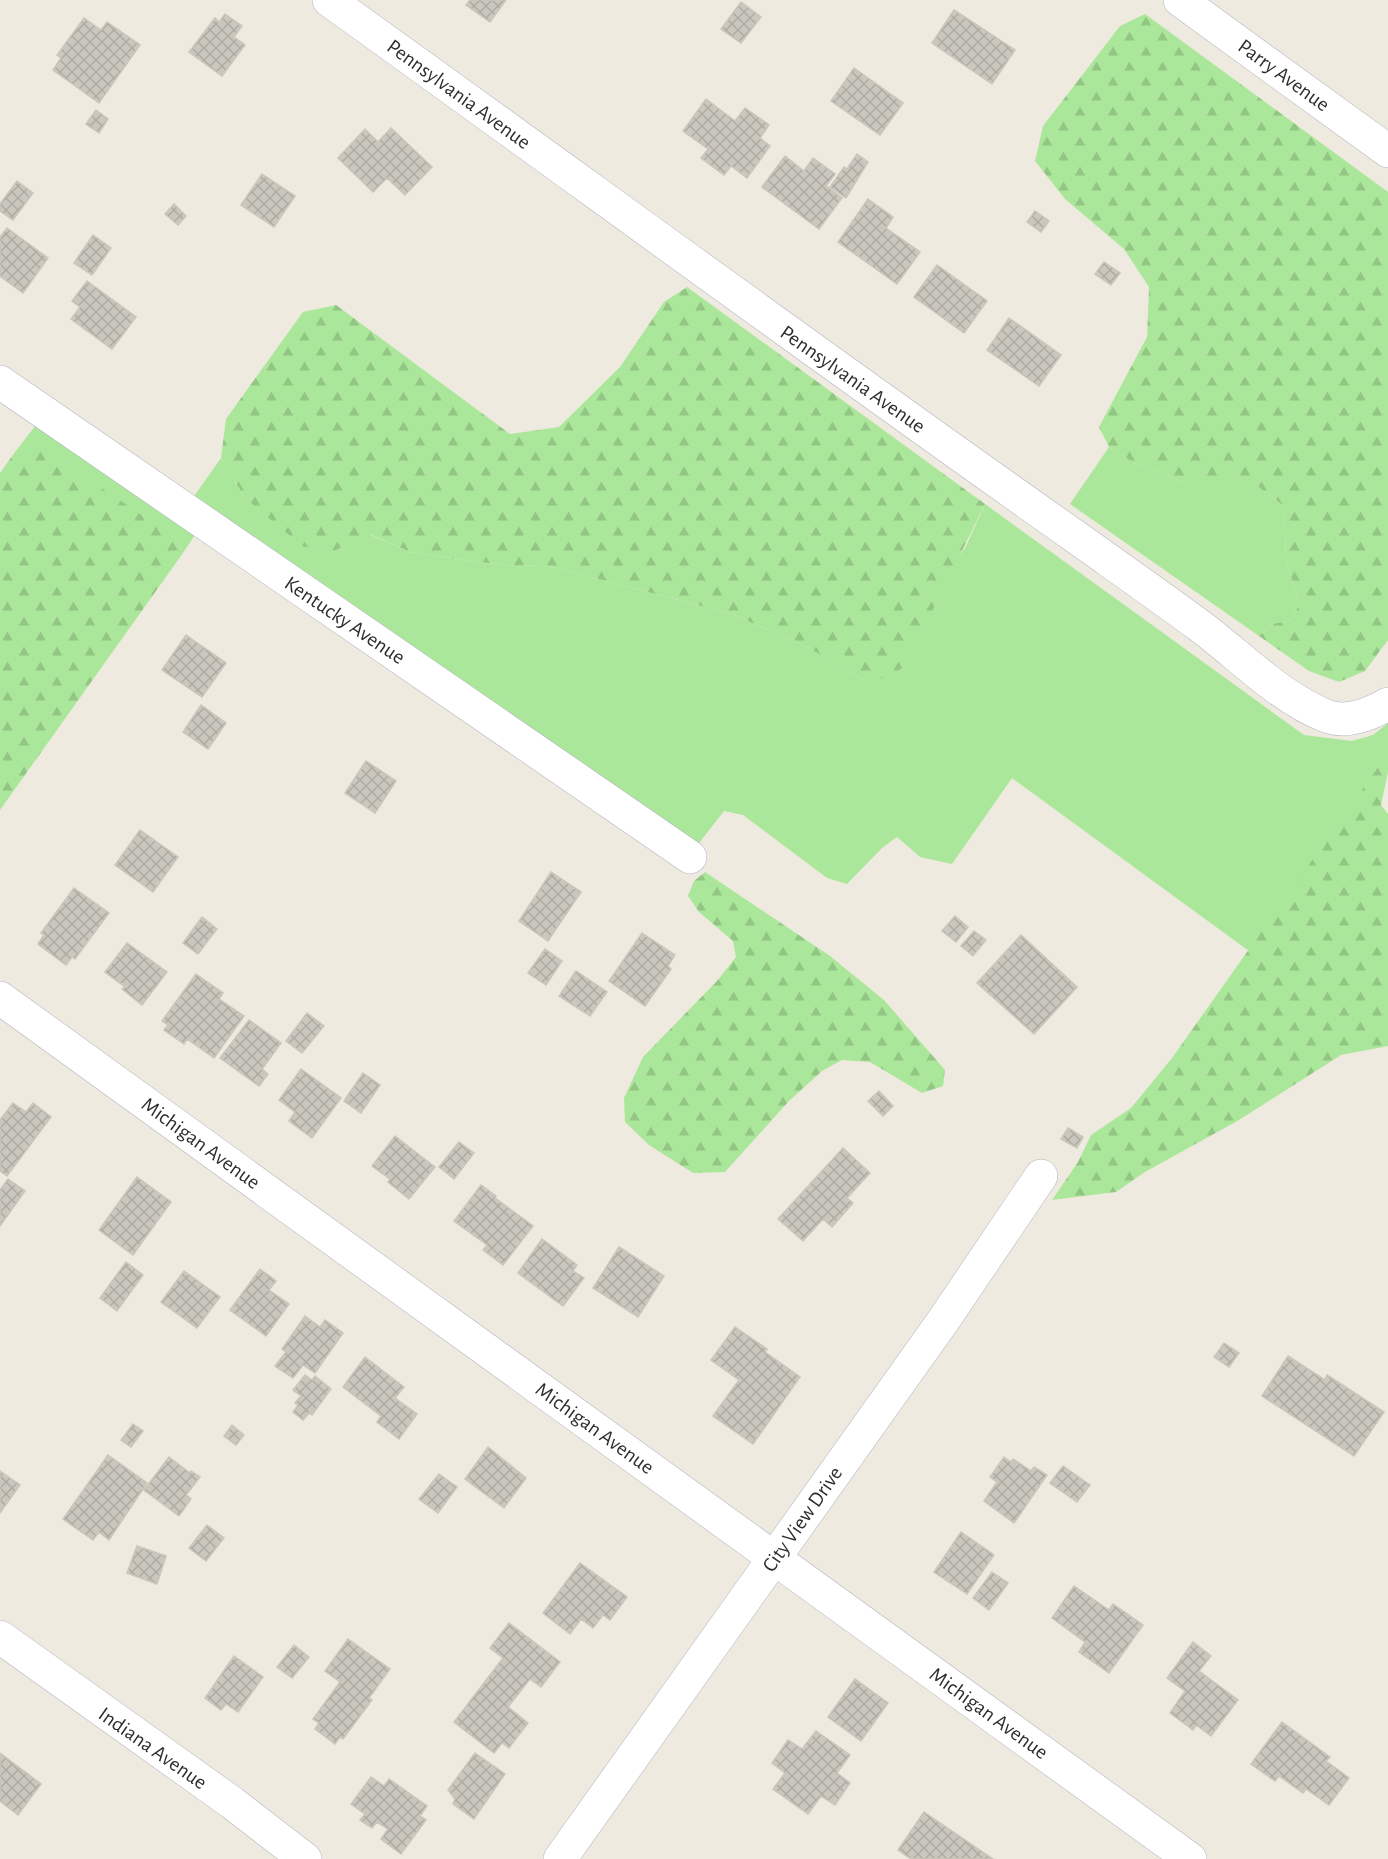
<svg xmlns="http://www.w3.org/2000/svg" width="1388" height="1859" viewBox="0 0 1388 1859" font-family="'Alegreya Sans',sans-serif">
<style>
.green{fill:#abe79a}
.forest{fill:url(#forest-firs)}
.building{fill:url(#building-cross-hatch);stroke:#cbc6b8;stroke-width:1.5}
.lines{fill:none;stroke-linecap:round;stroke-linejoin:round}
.minor-casing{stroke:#b3b3c1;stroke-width:34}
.minor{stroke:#fff;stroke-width:33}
.labels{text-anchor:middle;stroke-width:4.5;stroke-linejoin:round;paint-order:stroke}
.street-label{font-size:21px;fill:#2d2d2d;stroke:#fff}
</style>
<defs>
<pattern id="forest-firs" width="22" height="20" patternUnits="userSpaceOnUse" patternTransform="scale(1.5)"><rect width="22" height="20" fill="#abe79a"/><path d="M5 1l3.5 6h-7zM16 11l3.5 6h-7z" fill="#93c685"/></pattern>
<pattern id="building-cross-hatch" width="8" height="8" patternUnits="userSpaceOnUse" patternTransform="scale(1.5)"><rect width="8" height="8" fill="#cac7be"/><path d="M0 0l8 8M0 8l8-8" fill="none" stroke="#aeaba4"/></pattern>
</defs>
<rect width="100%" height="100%" fill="#efeadf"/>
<path class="green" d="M 39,421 L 197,532 L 183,553 L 178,540 L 15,452 Z
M 1109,447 L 1134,463 L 1184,482 L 1252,482 L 1284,506 L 1286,560 L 1299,604 L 1292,620 L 1273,624 L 1259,636 L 1070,504 Z
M 221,458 L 245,498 L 330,553 L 369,534 L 410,552 L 509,566 L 545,565 L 732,614 L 809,648 L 870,684 L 966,546 L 985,504 L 1304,735 L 1352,741 L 1373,735 L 1388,723 L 1388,772 L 1381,764 L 1249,951 L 1012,778 L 952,864 L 920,857 L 897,837 L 882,848 L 847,884 L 827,878 L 743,815 L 724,811 L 696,847 L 190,502 Z"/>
<path class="forest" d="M 1145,14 L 1388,192 L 1388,640 L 1365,671 L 1339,682 L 1309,671 L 1259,636 L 1273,624 L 1292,620 L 1299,604 L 1286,560 L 1284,506 L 1252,482 L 1184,482 L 1134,463 L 1109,447 L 1099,427 L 1147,337 L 1149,287 L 1124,249 L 1065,199 L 1035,161 L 1043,126 L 1120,26 Z
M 687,287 L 985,504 L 919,638 L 901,669 L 870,684 L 809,648 L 732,614 L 545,565 L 509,566 L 410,552 L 370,534 L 330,553 L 302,546 L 245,498 L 221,458 L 226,419 L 303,312 L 336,305 L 510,434 L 559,427 L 620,367 L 664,302 Z
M 42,447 L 178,540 L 183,553 L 0,810 L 0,473 L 15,452 Z
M 1381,763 L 1388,772 L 1381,805 L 1388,814 L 1388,1046 L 1341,1055 L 1239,1120 L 1145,1172 L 1116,1192 L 1052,1200 L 1078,1162 L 1091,1135 L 1131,1108 L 1172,1058 Z
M 705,872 L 830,956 L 884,1000 L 945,1070 L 943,1086 L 922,1093 L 870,1062 L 842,1060 L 822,1071 L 789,1101 L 725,1172 L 693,1173 L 649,1145 L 625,1122 L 624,1098 L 643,1057 L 717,981 L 736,957 L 733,941 L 699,912 L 688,896 L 694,881 Z"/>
<path class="building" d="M 470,0 L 506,0 L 490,22 L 466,5 Z
M 741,2 L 761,17 L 741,43 L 721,29 Z
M 954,10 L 1015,50 L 992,84 L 932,43 Z
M 225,14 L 242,26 L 234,37 L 245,45 L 222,76 L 189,52 L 215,18 L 219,22 Z
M 84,18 L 101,30 L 107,22 L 140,45 L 99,103 L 53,70 L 61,58 L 57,55 Z
M 854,68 L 903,103 L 880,135 L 831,101 Z
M 706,99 L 735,121 L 745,108 L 769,125 L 760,138 L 770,146 L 747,178 L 731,166 L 724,175 L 701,158 L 708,149 L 683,131 Z
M 96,110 L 108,119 L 99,133 L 86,124 Z
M 391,128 L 432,167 L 405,195 L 387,178 L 373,192 L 338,158 L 365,129 L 378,142 Z
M 857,154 L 868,162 L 846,198 L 830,187 L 844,167 L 847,169 Z
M 785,156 L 804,171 L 813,158 L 835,174 L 826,186 L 842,198 L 819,229 L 762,187 Z
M 262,174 L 295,196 L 274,227 L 241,205 Z
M 17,181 L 33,193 L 13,220 L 0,211 L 0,204 Z
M 868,199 L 893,217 L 886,228 L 920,252 L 897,284 L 838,242 Z
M 174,204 L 186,216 L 178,225 L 165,214 Z
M 1035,211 L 1049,221 L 1041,232 L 1027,222 Z
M 7,228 L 48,258 L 23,293 L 0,276 L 0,237 Z
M 93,235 L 111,248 L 92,275 L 74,263 Z
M 1104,262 L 1120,273 L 1111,285 L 1095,274 Z
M 937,265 L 987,301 L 964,333 L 914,297 Z
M 87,281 L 136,317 L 112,349 L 71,319 L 80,307 L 72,301 Z
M 1009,318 L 1061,355 L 1039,386 L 987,350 Z
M 186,635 L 226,663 L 202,697 L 162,670 Z
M 201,705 L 226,723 L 208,749 L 183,732 Z
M 366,761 L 396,781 L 375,813 L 345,793 Z
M 140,830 L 178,857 L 153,892 L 115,865 Z
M 551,872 L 581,892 L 548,941 L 519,921 Z
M 74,888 L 109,913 L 75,959 L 72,957 L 66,965 L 38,944 L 44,935 L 41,933 Z
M 955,916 L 968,927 L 956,942 L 942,931 Z
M 202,917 L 217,929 L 198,954 L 183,943 Z
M 974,931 L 986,940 L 973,956 L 961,946 Z
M 642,933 L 675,955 L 668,966 L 671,969 L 645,1006 L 609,981 Z
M 1021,935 L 1077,987 L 1034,1034 L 977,983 Z
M 127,943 L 167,972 L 142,1005 L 122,989 L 125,987 L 105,972 Z
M 545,949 L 562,961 L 546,985 L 528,973 Z
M 576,971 L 607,992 L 590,1016 L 559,996 Z
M 196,974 L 223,993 L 219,999 L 244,1016 L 214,1058 L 187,1039 L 184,1044 L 164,1030 L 168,1025 L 162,1021 Z
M 307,1013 L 324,1026 L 302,1053 L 286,1041 Z
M 249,1020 L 281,1043 L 262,1069 L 268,1074 L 259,1086 L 220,1058 Z
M 301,1069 L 341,1098 L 312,1138 L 289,1121 L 295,1112 L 279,1100 Z
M 363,1073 L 380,1085 L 361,1113 L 344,1101 Z
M 879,1091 L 893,1106 L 883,1116 L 868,1101 Z
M 13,1103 L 26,1112 L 33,1103 L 51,1117 L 7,1176 L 0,1171 L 0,1120 Z
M 1068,1128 L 1083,1137 L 1077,1148 L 1061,1139 Z
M 395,1136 L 435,1167 L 409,1199 L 388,1182 L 390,1179 L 372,1166 Z
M 459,1142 L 474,1153 L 454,1179 L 439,1167 Z
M 843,1148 L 870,1173 L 847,1198 L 853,1203 L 832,1227 L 823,1219 L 803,1241 L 778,1219 Z
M 137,1177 L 171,1202 L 133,1255 L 99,1230 Z
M 8,1179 L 25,1191 L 0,1226 L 0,1190 Z
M 481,1185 L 496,1196 L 495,1198 L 533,1226 L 503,1265 L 483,1250 L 487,1245 L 454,1221 Z
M 542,1239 L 577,1265 L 573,1271 L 584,1278 L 563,1306 L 518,1273 Z
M 619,1247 L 664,1276 L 638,1317 L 593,1288 Z
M 126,1262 L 143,1275 L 117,1311 L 100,1298 Z
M 260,1269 L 276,1281 L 269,1290 L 289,1304 L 266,1336 L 230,1310 Z
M 184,1271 L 220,1297 L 197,1328 L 161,1302 Z
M 305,1316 L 320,1327 L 325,1320 L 343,1333 L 315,1373 L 303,1365 L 293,1378 L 275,1366 L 286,1352 L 282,1349 Z
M 735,1327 L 767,1349 L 765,1352 L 800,1377 L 753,1444 L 713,1416 L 739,1380 L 711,1360 Z
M 1224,1343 L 1239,1353 L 1229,1367 L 1214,1357 Z
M 1288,1356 L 1325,1380 L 1327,1375 L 1384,1412 L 1354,1456 L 1262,1396 Z
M 365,1357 L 404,1387 L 395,1398 L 417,1414 L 399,1439 L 377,1422 L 381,1416 L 343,1387 Z
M 305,1375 L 312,1380 L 315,1376 L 331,1389 L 312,1415 L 309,1413 L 303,1420 L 293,1412 L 298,1405 L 295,1403 L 301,1396 L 293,1390 Z
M 133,1424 L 143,1431 L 131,1447 L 121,1440 Z
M 232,1425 L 244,1435 L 236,1445 L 224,1436 Z
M 488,1447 L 526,1478 L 504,1508 L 465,1479 Z
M 108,1455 L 147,1483 L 109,1540 L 99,1532 L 93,1540 L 63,1519 Z
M 169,1457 L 190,1473 L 191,1471 L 200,1477 L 186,1495 L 191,1499 L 179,1516 L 144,1490 Z
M 1004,1457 L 1011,1462 L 1013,1459 L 1031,1471 L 1034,1467 L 1047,1475 L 1014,1523 L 984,1501 L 997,1482 L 990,1477 Z
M 1063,1466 L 1090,1485 L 1077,1502 L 1050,1483 Z
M 0,1471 L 20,1485 L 0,1513 Z
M 439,1474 L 457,1487 L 438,1513 L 419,1499 Z
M 207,1525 L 224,1538 L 206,1561 L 189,1548 Z
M 961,1532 L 994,1555 L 967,1594 L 934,1572 Z
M 137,1546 L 166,1556 L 157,1584 L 127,1573 Z
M 580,1563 L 627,1597 L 610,1620 L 603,1615 L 593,1628 L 581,1619 L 570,1634 L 543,1613 Z
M 992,1572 L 1008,1583 L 989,1610 L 973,1598 Z
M 1074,1586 L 1109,1610 L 1113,1604 L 1143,1625 L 1109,1673 L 1079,1652 L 1085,1642 L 1052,1618 Z
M 509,1623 L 560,1662 L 541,1687 L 530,1679 L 508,1707 L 528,1723 L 509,1748 L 502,1743 L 494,1753 L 454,1722 L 503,1658 L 490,1648 Z
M 348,1639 L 390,1669 L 369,1698 L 372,1700 L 343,1739 L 340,1737 L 335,1744 L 315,1729 L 319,1723 L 313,1719 L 340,1682 L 325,1671 Z
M 1193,1642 L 1211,1656 L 1199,1671 L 1238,1700 L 1211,1736 L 1196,1725 L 1193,1730 L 1170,1713 L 1185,1691 L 1167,1678 Z
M 294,1645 L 309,1657 L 292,1678 L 277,1667 Z
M 234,1656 L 263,1677 L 238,1712 L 226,1704 L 221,1710 L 205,1698 Z
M 855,1679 L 888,1703 L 861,1741 L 828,1717 Z
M 1282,1722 L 1330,1757 L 1326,1761 L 1349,1778 L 1329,1805 L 1306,1789 L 1303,1793 L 1279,1776 L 1275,1781 L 1251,1764 Z
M 816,1731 L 850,1755 L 837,1773 L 850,1783 L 835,1805 L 821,1796 L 808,1814 L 773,1789 L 785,1773 L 772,1763 L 788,1740 L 802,1749 Z
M 0,1753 L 41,1784 L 18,1815 L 0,1801 Z
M 475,1753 L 505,1774 L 474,1819 L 453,1804 L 455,1799 L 448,1790 Z
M 371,1777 L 384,1786 L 389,1779 L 427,1806 L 420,1816 L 426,1820 L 401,1854 L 381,1839 L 388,1829 L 377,1822 L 372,1828 L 360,1820 L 365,1814 L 351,1804 Z
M 924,1812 L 993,1859 L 911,1859 L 898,1850 Z"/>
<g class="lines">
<defs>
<path id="minor" d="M 329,0 C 577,178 823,359 1073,535 C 1115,565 1158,595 1200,626 C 1240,656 1279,697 1326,716 C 1346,724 1371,714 1388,704
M 1180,0 L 1388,151
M 0,382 L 690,857
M 0,998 L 1190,1859
M 0,1637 L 231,1802 L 305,1859
M 560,1859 L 943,1321 L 1041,1176"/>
</defs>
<use href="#minor" class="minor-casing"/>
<use href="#minor" class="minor"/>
</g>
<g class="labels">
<g class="street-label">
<text transform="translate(1284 75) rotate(36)" y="7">Parry Avenue</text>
<text transform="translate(459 94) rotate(36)" y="7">Pennsylvania Avenue</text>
<text transform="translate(853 379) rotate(35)" y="7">Pennsylvania Avenue</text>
<text transform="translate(345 620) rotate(34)" y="7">Kentucky Avenue</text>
<text transform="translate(201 1143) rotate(36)" y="7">Michigan Avenue</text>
<text transform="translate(595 1428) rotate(36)" y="7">Michigan Avenue</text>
<text transform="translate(802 1519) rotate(-55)" y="7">City View Drive</text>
<text transform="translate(989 1713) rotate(36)" y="7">Michigan Avenue</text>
<text transform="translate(153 1748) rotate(35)" y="7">Indiana Avenue</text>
</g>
</g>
</svg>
